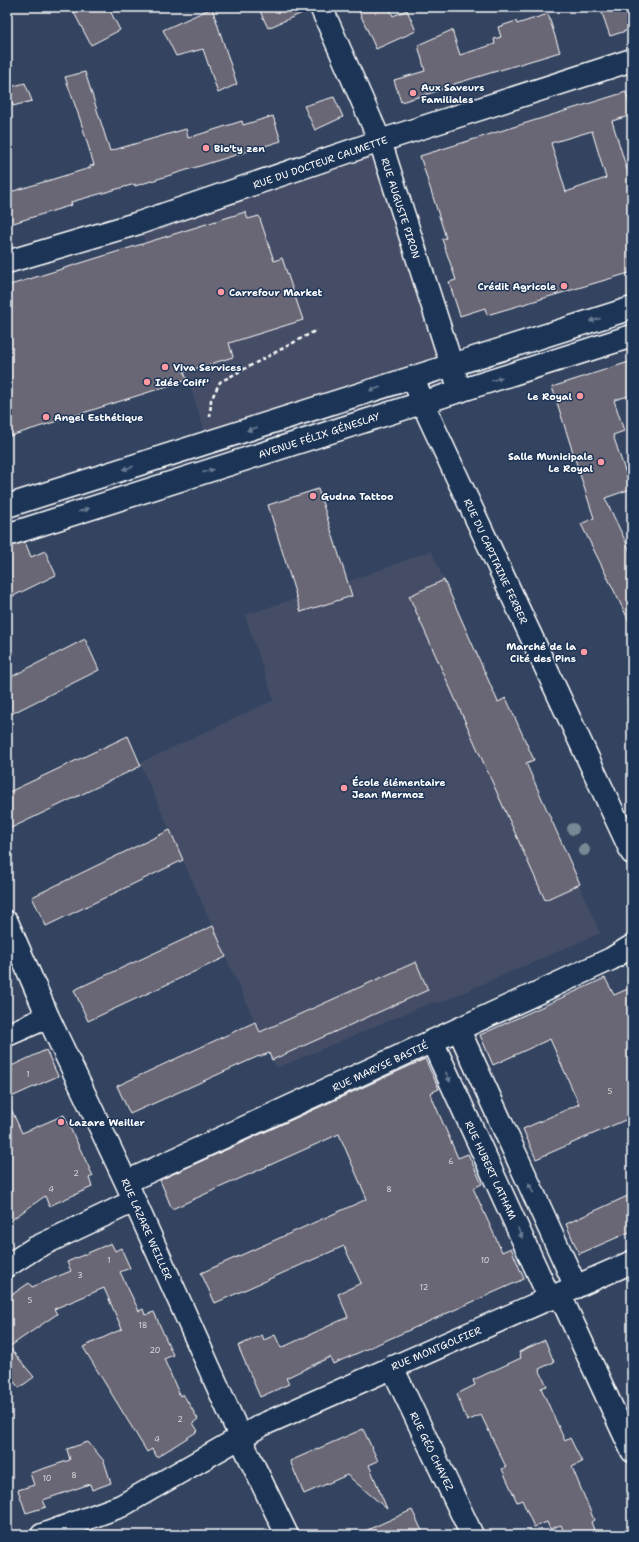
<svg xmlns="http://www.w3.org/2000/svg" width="639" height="1542" viewBox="0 0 639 1542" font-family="'Shantell Sans',sans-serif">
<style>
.built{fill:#444e66}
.building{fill:#696674;stroke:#fff;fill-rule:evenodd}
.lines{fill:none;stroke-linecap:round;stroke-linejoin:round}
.street-casing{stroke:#fff;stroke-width:25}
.primary-casing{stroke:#fff;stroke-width:25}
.path{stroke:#fff;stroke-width:2.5;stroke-dasharray:4 3;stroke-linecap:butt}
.street{stroke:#1d3557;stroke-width:22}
.primary{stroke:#1d3557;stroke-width:22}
.tree{fill:#788894}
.oneway{fill:#6c7c92}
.poi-dot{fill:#ff9aa2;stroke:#1d3557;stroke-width:1.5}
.labels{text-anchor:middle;stroke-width:3;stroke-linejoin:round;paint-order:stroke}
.number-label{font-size:8px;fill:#dad9dc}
.poi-label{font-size:10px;font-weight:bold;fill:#fff;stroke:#1d3557;text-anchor:start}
.street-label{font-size:10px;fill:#fff;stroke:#1d3557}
</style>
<rect width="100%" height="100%" fill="#344460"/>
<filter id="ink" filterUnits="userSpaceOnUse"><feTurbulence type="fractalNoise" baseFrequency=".025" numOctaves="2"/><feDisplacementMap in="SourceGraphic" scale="8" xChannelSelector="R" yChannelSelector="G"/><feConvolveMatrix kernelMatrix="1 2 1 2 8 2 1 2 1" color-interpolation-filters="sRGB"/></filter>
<g filter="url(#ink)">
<path class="built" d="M 380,141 L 452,365 L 208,442 L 139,223 Z
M 431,551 L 498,701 L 506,698 L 534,760 L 526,763 L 600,933 L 439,1003 L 432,1002 L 277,1068 L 272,1060 L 140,763 L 274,700 L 245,615 L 347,582 Z"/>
<path class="building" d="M 71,7 L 108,7 L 120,30 L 91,45 Z
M 258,7 L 309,7 L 309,10 L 268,28 Z
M 357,7 L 389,7 L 393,16 L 407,10 L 416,31 L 376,49 Z
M 600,7 L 632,7 L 632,29 L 610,36 Z
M 212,8 L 237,84 L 218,93 L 203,49 L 176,56 L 163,30 Z
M 548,14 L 560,52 L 454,84 L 454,86 L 401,102 L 394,80 L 425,71 L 418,45 L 452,30 L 460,55 L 495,44 L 494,39 L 501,37 L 498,27 L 516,21 L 517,24 Z
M 85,72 L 110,151 L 186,129 L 188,138 L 242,121 L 243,125 L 273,116 L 281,141 L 135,186 L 135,184 L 71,202 L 72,205 L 7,225 L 7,193 L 90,168 L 90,166 L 94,165 L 80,119 L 65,77 Z
M 25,83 L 32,101 L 13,106 L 7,88 Z
M 626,92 L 632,115 L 612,121 L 632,186 L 632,270 L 629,273 L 487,315 L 485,308 L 460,316 L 449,282 L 456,280 L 442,239 L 446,238 L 420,156 ZM 592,131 L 606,178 L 566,192 L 551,143 Z
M 334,97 L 343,117 L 315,130 L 304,106 Z
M 245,212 L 248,219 L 259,216 L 274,261 L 282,258 L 303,320 L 229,343 L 233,357 L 184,372 L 187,380 L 7,437 L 7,286 Z
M 632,361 L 632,395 L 614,400 L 624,431 L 613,435 L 631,489 L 605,498 L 632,555 L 632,627 L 581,524 L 594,518 L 552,387 Z
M 318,489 L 352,596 L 301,612 L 268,505 Z
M 25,542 L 31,557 L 45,551 L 56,575 L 7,599 L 7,547 Z
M 444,580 L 498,702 L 506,698 L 534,760 L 526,763 L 580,884 L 545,900 L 409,596 Z
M 85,639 L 99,670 L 7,716 L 7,679 Z
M 128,736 L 141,766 L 7,830 L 7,793 Z
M 170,830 L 183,860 L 46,926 L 32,897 Z
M 213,926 L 226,957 L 88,1021 L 74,990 Z
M 416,962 L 428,990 L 272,1060 L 269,1053 L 259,1057 L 259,1056 L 130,1114 L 117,1086 L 255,1022 L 260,1032 Z
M 605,978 L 614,995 L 632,987 L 632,1117 L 536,1159 L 523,1129 L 579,1104 L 550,1039 L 493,1065 L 480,1035 Z
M 46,1050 L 58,1076 L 7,1099 L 7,1068 Z
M 425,1059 L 439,1089 L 430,1093 L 458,1158 L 468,1154 L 482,1184 L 473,1188 L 502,1252 L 511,1248 L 524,1279 L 333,1364 L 330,1357 L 286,1378 L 289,1384 L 260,1397 L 238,1346 L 262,1335 L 264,1340 L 275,1335 L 281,1348 L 348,1317 L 338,1294 L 361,1283 L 344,1246 L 215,1303 L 201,1273 L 367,1199 L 339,1134 L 172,1209 L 160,1180 Z
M 7,1100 L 22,1133 L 64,1115 L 93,1176 L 89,1178 L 92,1187 L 49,1206 L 45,1196 L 7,1223 Z
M 632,1194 L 632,1231 L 579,1254 L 566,1224 Z
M 111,1243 L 115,1251 L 121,1248 L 130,1268 L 120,1272 L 139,1311 L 143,1309 L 145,1315 L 154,1312 L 173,1355 L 164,1359 L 180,1396 L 183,1394 L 198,1419 L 193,1423 L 198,1431 L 157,1457 L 152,1449 L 147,1452 L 83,1347 L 122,1329 L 104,1288 L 54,1309 L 57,1314 L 9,1347 L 34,1377 L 19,1388 L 7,1373 L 7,1298 L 29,1283 L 32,1287 L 71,1271 L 67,1262 Z
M 545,1340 L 554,1362 L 539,1369 L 547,1386 L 541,1388 L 565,1441 L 570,1438 L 582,1462 L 572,1467 L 594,1520 L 591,1522 L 596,1535 L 565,1535 L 561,1525 L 550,1529 L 547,1522 L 534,1527 L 522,1500 L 517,1502 L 502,1469 L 506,1467 L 481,1415 L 467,1421 L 457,1394 L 475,1385 L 473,1380 L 521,1358 L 519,1352 Z
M 363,1429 L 378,1461 L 369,1465 L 387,1509 L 347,1475 L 304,1494 L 290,1461 Z
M 88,1442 L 104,1461 L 111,1483 L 92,1490 L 90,1484 L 43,1500 L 46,1507 L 26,1513 L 18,1490 L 34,1485 L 30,1473 L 70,1460 L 67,1449 Z
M 412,1510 L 424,1535 L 356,1535 Z"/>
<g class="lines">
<defs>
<path id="street" d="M 321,7 L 380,141 L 460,391
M 7,262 L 139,223 L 380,141 L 632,60
M 413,378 L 429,417 L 632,853
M 7,922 L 48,1017 L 126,1182 L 247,1452 L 287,1535
M 459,1030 L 576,1287
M 7,1035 L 48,1017
M 432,1041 L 550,1299
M 126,1182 L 611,959 L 632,946
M 7,1266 L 35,1248 L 134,1201
M 560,1295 L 632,1451
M 392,1367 L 472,1535
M 42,1535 L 121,1506 L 262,1425 L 632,1262"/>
<path id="primary" d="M 7,506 L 632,308
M 7,535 L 632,336"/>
</defs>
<use href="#street" class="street-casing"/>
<use href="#primary" class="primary-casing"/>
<path class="path" d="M 7,10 L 10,7
M 210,417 L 211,400 L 220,382 L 317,330"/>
<use href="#street" class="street"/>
<use href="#primary" class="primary"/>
</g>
<g class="tree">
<circle cx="573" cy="829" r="6"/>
<circle cx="584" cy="850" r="6"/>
</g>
<defs><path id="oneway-solid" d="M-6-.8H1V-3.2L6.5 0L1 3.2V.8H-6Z"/></defs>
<g class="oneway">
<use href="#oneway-solid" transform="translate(595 320) rotate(162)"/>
<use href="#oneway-solid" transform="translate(497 379) rotate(-18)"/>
<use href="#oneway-solid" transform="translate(375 389) rotate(162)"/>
<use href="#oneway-solid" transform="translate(252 429) rotate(162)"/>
<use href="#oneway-solid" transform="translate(128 468) rotate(162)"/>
<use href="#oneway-solid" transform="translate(208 471) rotate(-18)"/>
<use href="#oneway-solid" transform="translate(84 510) rotate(-18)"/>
<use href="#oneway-solid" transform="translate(448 1077) rotate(65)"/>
<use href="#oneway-solid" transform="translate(531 1188) rotate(-115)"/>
<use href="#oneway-solid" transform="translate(520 1233) rotate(66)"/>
</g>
</g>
<g class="poi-dot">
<circle cx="413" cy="93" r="4"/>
<circle cx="206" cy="148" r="4"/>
<circle cx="564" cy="286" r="4"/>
<circle cx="221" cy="292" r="4"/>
<circle cx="165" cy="367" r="4"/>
<circle cx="147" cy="382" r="4"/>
<circle cx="580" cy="396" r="4"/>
<circle cx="46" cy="417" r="4"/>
<circle cx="601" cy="462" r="4"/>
<circle cx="313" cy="496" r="4"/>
<circle cx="584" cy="652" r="4"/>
<circle cx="344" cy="788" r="4"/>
<circle cx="61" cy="1122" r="4"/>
</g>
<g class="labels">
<g class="number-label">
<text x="28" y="1077">1</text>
<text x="610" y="1094">5</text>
<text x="451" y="1164">6</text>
<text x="76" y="1176">2</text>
<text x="51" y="1192">4</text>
<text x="389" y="1192">8</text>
<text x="109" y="1263">1</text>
<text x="485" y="1263">10</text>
<text x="80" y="1278">3</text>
<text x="424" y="1290">12</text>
<text x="30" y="1303">5</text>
<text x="143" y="1328">18</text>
<text x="155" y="1353">20</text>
<text x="180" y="1422">2</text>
<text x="157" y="1442">4</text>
<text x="74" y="1478">8</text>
<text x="47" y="1481">10</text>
</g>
<g class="poi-label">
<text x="421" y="91">Aux Saveurs<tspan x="421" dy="12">Familiales</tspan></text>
<text x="214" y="152">Bio'ty zen</text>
<text x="556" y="290" text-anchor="end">Crédit Agricole</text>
<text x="229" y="296">Carrefour Market</text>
<text x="173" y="371">Viva Services</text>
<text x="155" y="386">Idée Coiff'</text>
<text x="572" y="400" text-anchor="end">Le Royal</text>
<text x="54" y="421">Angel Esthétique</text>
<text x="593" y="460" text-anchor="end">Salle Municipale<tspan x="593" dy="12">Le Royal</tspan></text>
<text x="321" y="500">Gudna Tattoo</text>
<text x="576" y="650" text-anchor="end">Marché de la<tspan x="576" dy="12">Cité des Pins</tspan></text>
<text x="352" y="786">École élémentaire<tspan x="352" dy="12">Jean Mermoz</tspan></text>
<text x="69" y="1126">Lazare Weiller</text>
</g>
<g class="street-label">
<text transform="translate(320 162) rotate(-19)" y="4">RUE DU DOCTEUR CALMETTE</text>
<text transform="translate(401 208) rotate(72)" y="4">RUE AUGUSTE PIRON</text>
<text transform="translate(319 435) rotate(-18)" y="4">AVENUE FÉLIX GÉNESLAY</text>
<text transform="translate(496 561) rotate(65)" y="4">RUE DU CAPITAINE FERBER</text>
<text transform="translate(380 1066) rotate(-25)" y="4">RUE MARYSE BASTIÉ</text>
<text transform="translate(491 1170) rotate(65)" y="4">RUE HUBERT LATHAM</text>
<text transform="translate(147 1229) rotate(66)" y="4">RUE LAZARE WEILLER</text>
<text transform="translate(436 1348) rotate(-23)" y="4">RUE MONTGOLFIER</text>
<text transform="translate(432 1451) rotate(64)" y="4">RUE GÉO CHAVEZ</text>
</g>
</g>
<rect width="639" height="1542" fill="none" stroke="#1d3557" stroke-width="24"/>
<rect x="12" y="12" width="615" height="1518" fill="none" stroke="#fff" stroke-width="1.5" filter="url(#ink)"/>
</svg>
